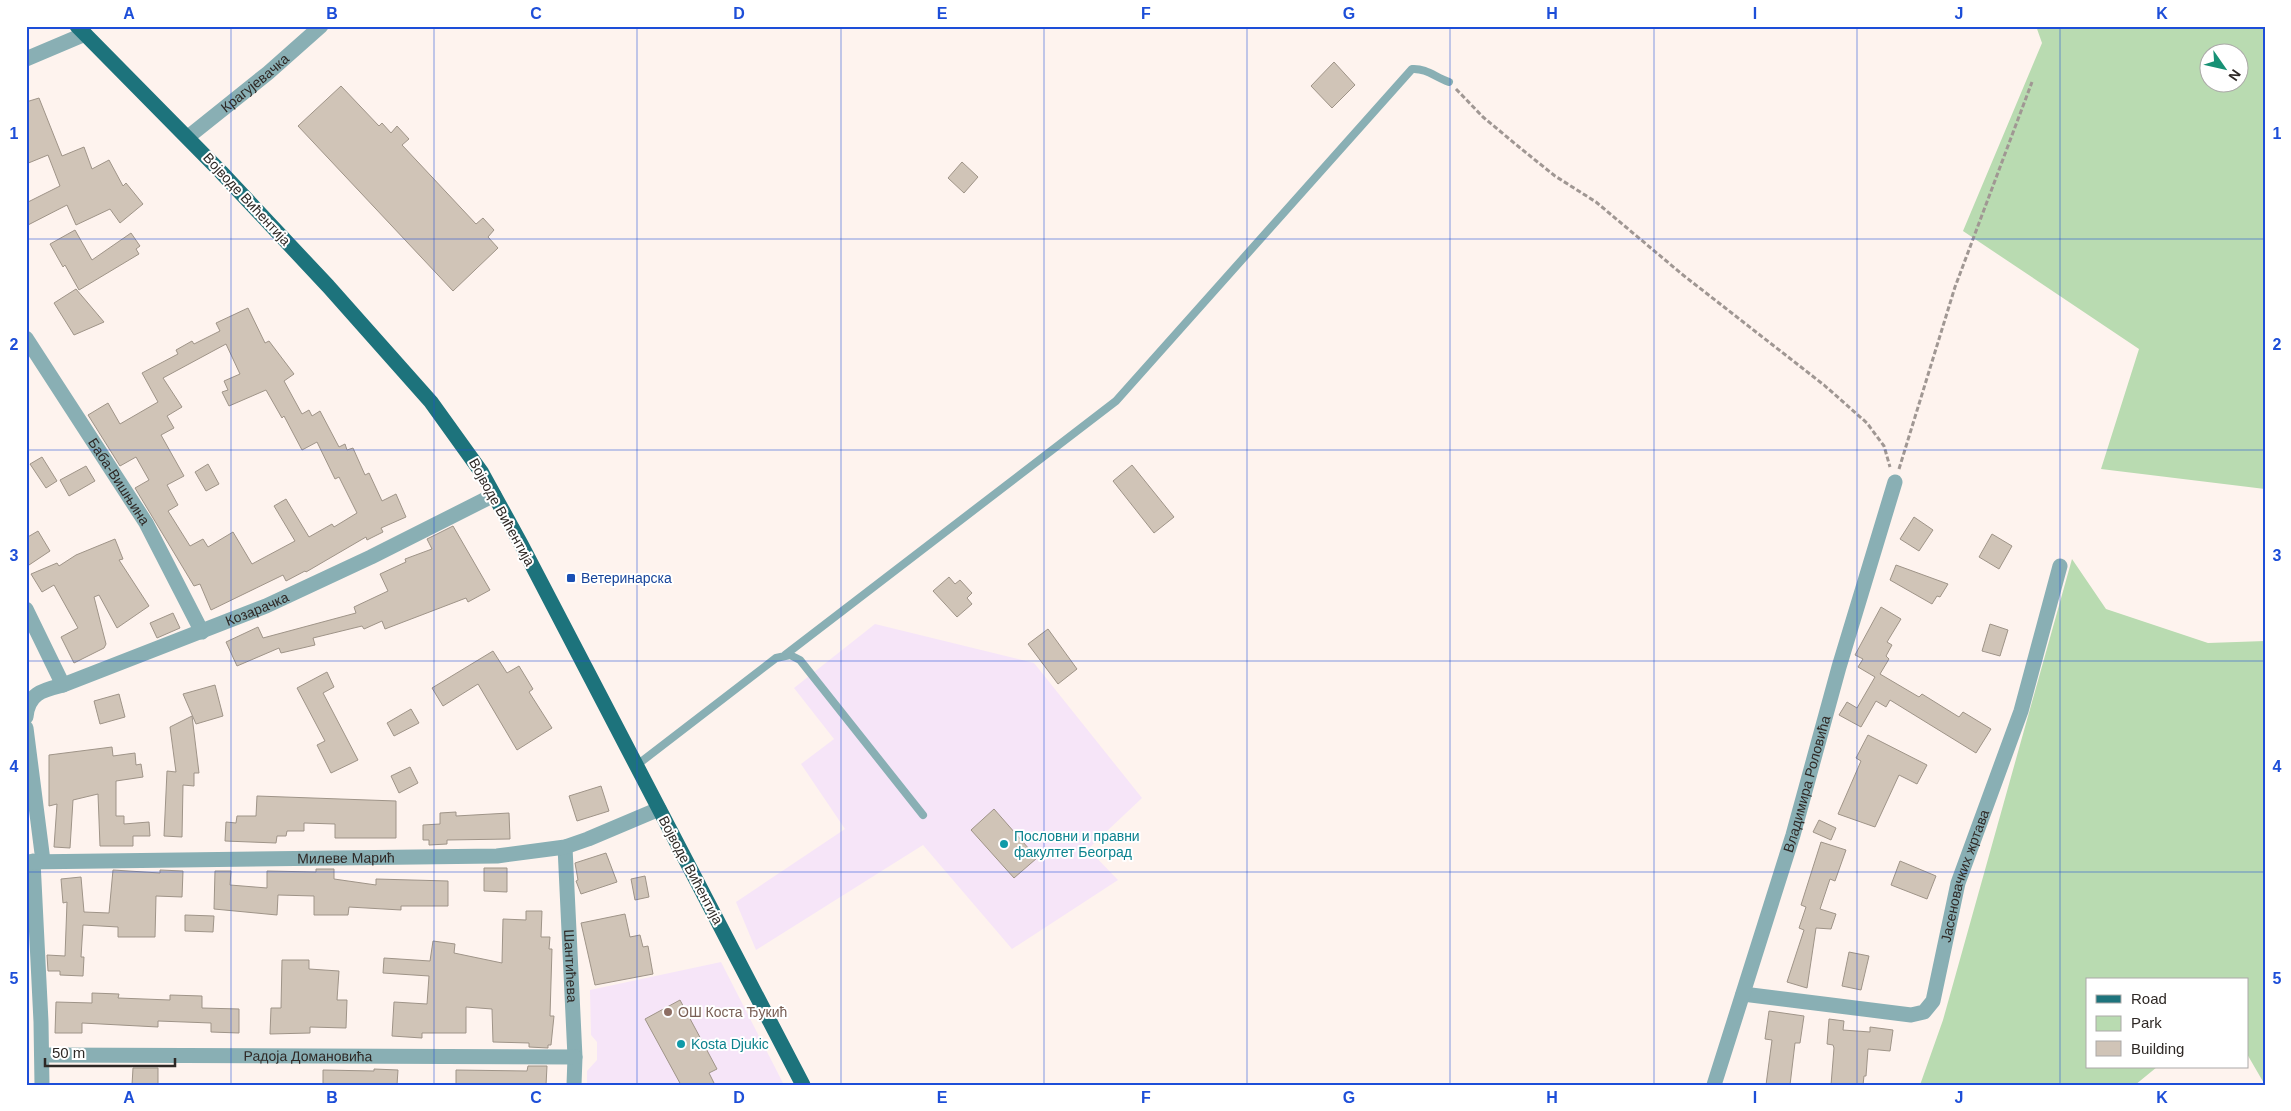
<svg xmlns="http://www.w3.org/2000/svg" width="2291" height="1111" viewBox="0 0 2291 1111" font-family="Arial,sans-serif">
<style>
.education{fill:#f6e5f8}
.green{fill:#b9dbb1;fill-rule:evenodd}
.building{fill:#d0c4b7;stroke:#9f9488;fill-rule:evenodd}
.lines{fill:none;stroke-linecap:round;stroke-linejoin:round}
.path{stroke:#a09793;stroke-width:3;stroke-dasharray:5 2.5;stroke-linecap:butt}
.lane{stroke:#89afb4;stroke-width:8}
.street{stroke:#89afb4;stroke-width:15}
.primary{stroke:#1d737c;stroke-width:15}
.grid{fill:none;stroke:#1d4ed8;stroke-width:1;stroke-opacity:0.55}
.transit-dot{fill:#1a4fb4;stroke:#fff;stroke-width:2}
.culture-dot{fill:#0f9aa8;stroke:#fff;stroke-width:2}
.education-dot{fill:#8d6e63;stroke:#fff;stroke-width:2}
.labels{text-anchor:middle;stroke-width:4;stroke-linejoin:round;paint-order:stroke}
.street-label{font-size:14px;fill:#2e2825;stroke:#fff}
.transit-label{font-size:14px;fill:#164399;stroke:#fff;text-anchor:start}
.culture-label{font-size:14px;fill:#0d838f;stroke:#fff;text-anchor:start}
.education-label{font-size:14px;fill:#785e54;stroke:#fff;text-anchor:start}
.neatline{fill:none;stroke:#1d4ed8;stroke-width:2}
.grid-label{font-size:16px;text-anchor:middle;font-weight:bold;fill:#1d4ed8}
</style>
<rect width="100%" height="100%" fill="#fef3ee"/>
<path class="education" d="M 875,624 L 1034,663 L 1142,798 L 1088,849 L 1118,880 L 1012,949 L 923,845 L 756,950 L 736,902 L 845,829 L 801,764 L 834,739 L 794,688 Z
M 721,962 L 784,1085 L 587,1085 L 587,1071 L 597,1060 L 597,1042 L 591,1035 L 590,990 Z"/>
<path class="green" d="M 2036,26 L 2265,26 L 2265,489 L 2101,469 L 2139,349 L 1963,231 L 2042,43 ZM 2208,52 L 2238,52 L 2238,82 L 2208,82 Z
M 2072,559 L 2106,609 L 2208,643 L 2265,641 L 2265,1085 L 2247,1054 L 2247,980 L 2087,980 L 2087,1067 L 2157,1067 L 2135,1085 L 1920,1085 L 1943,1020 Z"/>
<path class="building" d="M 1334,62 L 1355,85 L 1332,108 L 1311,86 Z
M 341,86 L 379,126 L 382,123 L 391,133 L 397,126 L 409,139 L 402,145 L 476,224 L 483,218 L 494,230 L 488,237 L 498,248 L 453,291 L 298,126 Z
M 39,98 L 62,156 L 84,147 L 92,169 L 109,160 L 123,186 L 126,183 L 143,204 L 120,223 L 110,209 L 76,225 L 67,205 L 26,226 L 26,203 L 60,186 L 48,155 L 26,164 L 26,102 Z
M 962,162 L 978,177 L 964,193 L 948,178 Z
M 75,230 L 92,260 L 131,233 L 140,246 L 136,249 L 139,254 L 79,290 L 65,265 L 63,267 L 50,244 Z
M 76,289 L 104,322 L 74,335 L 54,303 Z
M 248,308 L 265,343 L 269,341 L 294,374 L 284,381 L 302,414 L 309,410 L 312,416 L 320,411 L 339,447 L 345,444 L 347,450 L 353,448 L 365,475 L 369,473 L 382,501 L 396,494 L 406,517 L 381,528 L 383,532 L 367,540 L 366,537 L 306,572 L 305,571 L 286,581 L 283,575 L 211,610 L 200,584 L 194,586 L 135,488 L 149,480 L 136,457 L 120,466 L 88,415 L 108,403 L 120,424 L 158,402 L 142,373 L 178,354 L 176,350 L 192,341 L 194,344 L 220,331 L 216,323 ZM 226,344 L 240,374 L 224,381 L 228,390 L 222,392 L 229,406 L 266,390 L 282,418 L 284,416 L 302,450 L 317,442 L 335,479 L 339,477 L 357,513 L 334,527 L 332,524 L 309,537 L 286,499 L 274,506 L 295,541 L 252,564 L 233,532 L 208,547 L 203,539 L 190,546 L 168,511 L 178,505 L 167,485 L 184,476 L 161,435 L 174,428 L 167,416 L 182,407 L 163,378 Z
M 42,457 L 57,481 L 46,488 L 30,464 Z
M 208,464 L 219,484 L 206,491 L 195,472 Z
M 1132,465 L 1174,517 L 1154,533 L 1113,481 Z
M 86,466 L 95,481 L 69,496 L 60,480 Z
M 1914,517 L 1933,530 L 1919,551 L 1900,539 Z
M 453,526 L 490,590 L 468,602 L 466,598 L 385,629 L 382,621 L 364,629 L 362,626 L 313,638 L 315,645 L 281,653 L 279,648 L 237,666 L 226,642 L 258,627 L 263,638 L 356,613 L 354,607 L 388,591 L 380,574 L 406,562 L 405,559 L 432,549 L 427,539 Z
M 38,531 L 50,551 L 26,567 L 26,538 Z
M 1992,534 L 2012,546 L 1999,569 L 1979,557 Z
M 115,539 L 123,559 L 119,560 L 149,606 L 117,628 L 99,595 L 94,597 L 106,644 L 104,648 L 74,663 L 61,637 L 78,628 L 54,585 L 42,592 L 31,574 L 57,563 L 59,566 L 76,555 Z
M 1896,565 L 1948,584 L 1940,597 L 1937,596 L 1932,604 L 1890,580 Z
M 949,577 L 955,584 L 960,580 L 972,593 L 967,598 L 972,604 L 957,617 L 933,591 Z
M 1881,607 L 1901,619 L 1887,642 L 1892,645 L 1886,656 L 1889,659 L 1880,674 L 1919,697 L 1922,694 L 1959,717 L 1963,712 L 1991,729 L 1976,753 L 1890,700 L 1886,707 L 1876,701 L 1861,727 L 1839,715 L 1847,702 L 1857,708 L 1875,677 L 1858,667 L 1863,659 L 1855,655 Z
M 173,613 L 180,628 L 157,638 L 150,623 Z
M 1990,624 L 2008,630 L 2000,656 L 1982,651 Z
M 1048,629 L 1077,669 L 1058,684 L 1028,644 Z
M 493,651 L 507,673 L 519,666 L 533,689 L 529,692 L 552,728 L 517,750 L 478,684 L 443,706 L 432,688 Z
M 327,672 L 334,687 L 323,693 L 358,760 L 331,773 L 317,745 L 325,741 L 297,688 Z
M 215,685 L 223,716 L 196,724 L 183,694 Z
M 119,694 L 125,717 L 100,724 L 94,701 Z
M 411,709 L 419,723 L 394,736 L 387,723 Z
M 192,716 L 199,773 L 194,773 L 194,786 L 183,785 L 182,837 L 164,836 L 167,771 L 176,772 L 170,727 Z
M 1868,735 L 1927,765 L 1917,784 L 1899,775 L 1875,827 L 1838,814 L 1861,761 L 1856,758 Z
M 112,747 L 113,756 L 135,753 L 136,765 L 141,764 L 143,777 L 116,781 L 116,816 L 124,816 L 124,824 L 149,822 L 150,836 L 133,836 L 133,846 L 100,846 L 98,794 L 73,800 L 70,848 L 54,847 L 57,804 L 49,806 L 49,755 Z
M 410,767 L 418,783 L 399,793 L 391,776 Z
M 601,786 L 609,811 L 577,821 L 569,796 Z
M 257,796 L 396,801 L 396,838 L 335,838 L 335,824 L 304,823 L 304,831 L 287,831 L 286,836 L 277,836 L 276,843 L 225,841 L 226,822 L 236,823 L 237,816 L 256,816 Z
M 994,809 L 1037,858 L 1014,878 L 971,830 Z
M 456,812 L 456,816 L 509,813 L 510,839 L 447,840 L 447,844 L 429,845 L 429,840 L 423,840 L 423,825 L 440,824 L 440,813 Z
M 1819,820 L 1836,828 L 1831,840 L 1813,832 Z
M 1821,842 L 1846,850 L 1835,881 L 1830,879 L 1820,909 L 1836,914 L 1831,929 L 1816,928 L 1807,988 L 1787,982 L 1804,930 L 1799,928 L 1806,907 L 1801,905 Z
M 606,853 L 617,882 L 581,894 L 576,881 L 578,880 L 575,863 Z
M 1900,861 L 1936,876 L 1927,899 L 1891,885 Z
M 484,868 L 507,868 L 507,892 L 484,891 Z
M 316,869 L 334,869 L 334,879 L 376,885 L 376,879 L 448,881 L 448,906 L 401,906 L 401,910 L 349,907 L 348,915 L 314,915 L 314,896 L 278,895 L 277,915 L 214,909 L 215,871 L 231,871 L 230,885 L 267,888 L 267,871 L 316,872 Z
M 113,870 L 160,873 L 160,870 L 183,871 L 182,897 L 156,896 L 155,937 L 118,937 L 118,927 L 83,925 L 81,957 L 84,957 L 83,976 L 60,975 L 60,971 L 48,971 L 47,955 L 65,956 L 67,902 L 63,903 L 61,879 L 81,877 L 84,912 L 109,913 Z
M 645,876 L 649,897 L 635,900 L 631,879 Z
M 526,911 L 542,911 L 541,937 L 550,937 L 549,949 L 552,949 L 550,1016 L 554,1016 L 551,1045 L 548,1045 L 548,1048 L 529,1047 L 529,1043 L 493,1042 L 492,1009 L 466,1007 L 466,1033 L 422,1033 L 422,1038 L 392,1036 L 394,1002 L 427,1004 L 429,976 L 383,973 L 384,958 L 430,961 L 433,941 L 455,944 L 454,953 L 502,963 L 503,919 L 526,920 Z
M 625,914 L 630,937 L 640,935 L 643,947 L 648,946 L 653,974 L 595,985 L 581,923 Z
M 185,915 L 214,916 L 213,932 L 185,931 Z
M 1849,952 L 1869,956 L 1861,990 L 1842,986 Z
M 282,960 L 309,960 L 309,969 L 339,971 L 337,1000 L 347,1000 L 346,1028 L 310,1027 L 310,1033 L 270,1034 L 271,1008 L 281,1008 Z
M 92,993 L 119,994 L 118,998 L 170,1000 L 170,995 L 202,996 L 202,1008 L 239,1009 L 239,1033 L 211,1032 L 211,1023 L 158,1021 L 158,1027 L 82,1023 L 82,1033 L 55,1033 L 56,1002 L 92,1003 Z
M 680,1000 L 717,1069 L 709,1073 L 715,1085 L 681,1085 L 645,1019 Z
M 1769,1011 L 1804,1016 L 1800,1043 L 1795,1043 L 1790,1085 L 1766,1085 L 1772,1040 L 1765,1039 Z
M 1829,1019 L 1844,1021 L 1843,1030 L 1870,1032 L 1870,1027 L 1893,1030 L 1890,1051 L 1868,1049 L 1866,1076 L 1864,1076 L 1863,1085 L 1831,1085 L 1834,1048 L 1833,1045 L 1827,1044 Z
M 528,1066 L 547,1066 L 546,1085 L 456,1085 L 456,1070 L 527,1071 Z
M 133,1068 L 158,1068 L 158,1085 L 132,1085 Z
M 374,1069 L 398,1070 L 397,1085 L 323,1085 L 323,1070 L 374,1071 Z"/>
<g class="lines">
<path class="path" d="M 1456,89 L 1483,117 L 1519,147 L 1555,176 L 1596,202 L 1683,275 L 1824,385 L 1867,423 L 1884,446 L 1890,467
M 1899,469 L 1955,287 L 2032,82"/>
<path class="lane" d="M 785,655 L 1116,401 L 1412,69 C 1426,68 1435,77 1449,82
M 637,765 L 776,658 L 790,655 L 800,660 L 923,815"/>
<g class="street">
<path d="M 26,59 L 85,34"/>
<path id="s1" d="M 188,137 L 268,73 L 321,26"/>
<path id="s2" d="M 26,338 L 146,523 L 202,632"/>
<path d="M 26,609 L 63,685"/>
<path id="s3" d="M 26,717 C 28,693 43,690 63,685 L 266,606 L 371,557 L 494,495"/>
<path d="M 26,728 L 43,861"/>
<path id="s4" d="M 565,847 L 575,1057 L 574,1085"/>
<path d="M 33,861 L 41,1022 L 42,1085"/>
<path id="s5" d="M 26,862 L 497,856 L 565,847 L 588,839 L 659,809"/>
<path id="s6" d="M 1743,994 L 1911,1015 L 1924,1012 L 1933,1001 L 1958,883 L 2021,711 L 2060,566"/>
<path id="s7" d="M 42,1055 L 575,1057"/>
<path id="s8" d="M 1714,1085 L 1793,835 L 1839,667 L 1895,482"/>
</g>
<path class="primary" d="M 77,26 L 221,172 L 328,286 L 431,402 L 482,473 L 521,544 L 803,1085"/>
</g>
<path class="grid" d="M 231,26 L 231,1085M 434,26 L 434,1085M 637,26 L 637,1085M 841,26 L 841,1085M 1044,26 L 1044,1085M 1247,26 L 1247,1085M 1450,26 L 1450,1085M 1654,26 L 1654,1085M 1857,26 L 1857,1085M 2060,26 L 2060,1085M 26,239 L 2265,239M 26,450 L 2265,450M 26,661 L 2265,661M 26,872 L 2265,872"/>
<rect class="transit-dot" x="566" y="573" width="10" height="10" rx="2.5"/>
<g class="culture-dot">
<circle cx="1004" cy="844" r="5"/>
<circle cx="681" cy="1044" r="5"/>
</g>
<circle class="education-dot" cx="668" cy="1012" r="5"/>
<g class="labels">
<g class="street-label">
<text dy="5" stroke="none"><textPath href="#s1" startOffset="86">Крагујевачка</textPath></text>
<text transform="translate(247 199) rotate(47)" y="5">Војводе Вићентија</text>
<text dy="5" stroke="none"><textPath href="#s2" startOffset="171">Баба-Вишњина</textPath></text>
<text transform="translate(502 512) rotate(61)" y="5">Војводе Вићентија</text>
<text dy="5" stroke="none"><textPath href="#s3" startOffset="262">Козарачка</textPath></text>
<text dy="5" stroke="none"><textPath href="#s8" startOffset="315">Владимира Роловића</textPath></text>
<text dy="5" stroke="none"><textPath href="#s5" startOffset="320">Милеве Марић</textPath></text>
<text transform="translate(691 870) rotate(62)" y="5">Војводе Вићентија</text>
<text dy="5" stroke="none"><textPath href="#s6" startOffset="326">Јасеновачких жртава</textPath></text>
<text dy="5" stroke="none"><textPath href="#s4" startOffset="119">Шантићева</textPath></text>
<text dy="5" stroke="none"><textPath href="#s7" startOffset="266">Радоја Домановића</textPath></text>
</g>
<g class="transit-label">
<text x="581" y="583">Ветеринарска</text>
</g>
<g class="culture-label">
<text x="1014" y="841">Пословни и правни<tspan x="1014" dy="16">факултет Београд</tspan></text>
<text x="691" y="1049">Kosta Djukic</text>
</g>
<g class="education-label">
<text x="678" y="1017">ОШ Коста Ђукић</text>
</g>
</g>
<rect width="2291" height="1111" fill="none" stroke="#ffffff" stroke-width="55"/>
<rect x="2086" y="978" width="162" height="90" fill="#ffffff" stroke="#aba9a8"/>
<rect x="2096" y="995" width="25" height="8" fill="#1d737c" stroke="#aba9a8"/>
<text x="2131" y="1004" font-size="15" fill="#2e2825">Road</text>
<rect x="2096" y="1016" width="25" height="15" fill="#b9dbb1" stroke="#aba9a8"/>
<text x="2131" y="1028" font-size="15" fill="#2e2825">Park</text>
<rect x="2096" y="1041" width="25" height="15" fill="#d0c4b7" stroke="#aba9a8"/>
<text x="2131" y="1054" font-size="15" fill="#2e2825">Building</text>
<g transform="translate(2224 68) rotate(124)"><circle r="24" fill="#ffffff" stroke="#aba9a8"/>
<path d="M0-4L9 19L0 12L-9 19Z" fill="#179175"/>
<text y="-8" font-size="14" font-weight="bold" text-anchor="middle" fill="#2e2825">N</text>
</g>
<path d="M45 1058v8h130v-8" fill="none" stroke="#2e2825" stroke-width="2.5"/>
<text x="52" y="1058" font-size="15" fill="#2e2825" stroke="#ffffff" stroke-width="4" paint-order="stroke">50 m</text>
<rect x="28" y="28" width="2236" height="1056" class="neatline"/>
<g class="grid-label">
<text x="129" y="19">A</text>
<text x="332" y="19">B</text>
<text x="536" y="19">C</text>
<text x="739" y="19">D</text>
<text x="942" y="19">E</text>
<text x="1146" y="19">F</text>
<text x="1349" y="19">G</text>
<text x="1552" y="19">H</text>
<text x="1755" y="19">I</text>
<text x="1959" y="19">J</text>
<text x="2162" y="19">K</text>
<text x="14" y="139">1</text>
<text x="2277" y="139">1</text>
<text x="14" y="350">2</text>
<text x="2277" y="350">2</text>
<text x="14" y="561">3</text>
<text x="2277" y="561">3</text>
<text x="14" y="772">4</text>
<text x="2277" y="772">4</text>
<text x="14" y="984">5</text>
<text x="2277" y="984">5</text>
<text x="129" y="1103">A</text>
<text x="332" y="1103">B</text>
<text x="536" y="1103">C</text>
<text x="739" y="1103">D</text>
<text x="942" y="1103">E</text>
<text x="1146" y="1103">F</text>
<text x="1349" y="1103">G</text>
<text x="1552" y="1103">H</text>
<text x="1755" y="1103">I</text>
<text x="1959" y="1103">J</text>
<text x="2162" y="1103">K</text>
</g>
</svg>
